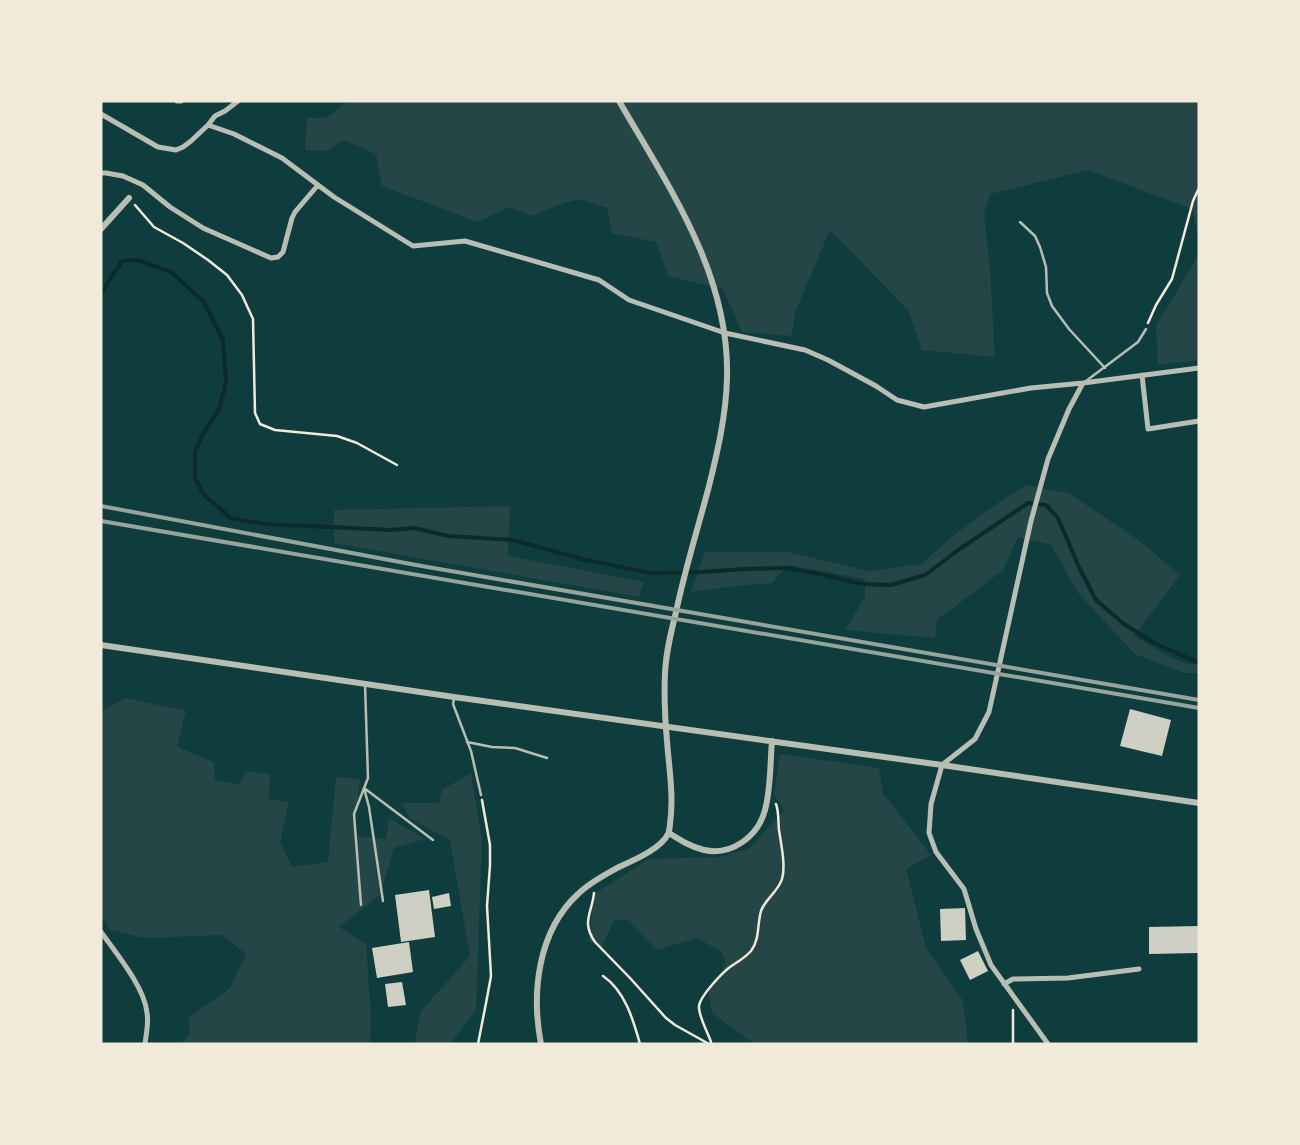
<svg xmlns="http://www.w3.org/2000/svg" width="1300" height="1145" viewBox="0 0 1300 1145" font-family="Manrope,sans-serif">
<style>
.green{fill:#244646}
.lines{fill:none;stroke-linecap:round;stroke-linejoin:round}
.stream{stroke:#0a2a2b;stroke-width:4}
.building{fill:#cfcfc3}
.path{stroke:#f1e9da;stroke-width:2.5}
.service{stroke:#b8beb3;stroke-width:2.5}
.minor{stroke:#b8beb3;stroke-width:5}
.tertiary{stroke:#b8beb3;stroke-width:6}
.rail{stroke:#97a49c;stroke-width:4}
</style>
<rect width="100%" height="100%" fill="#0f3d3e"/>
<path class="green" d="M 347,101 L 1199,101 L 1199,238 L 1192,209 L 1088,170 L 990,194 L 984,213 L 990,270 L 995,357 L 922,350 L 908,310 L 830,230 L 796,310 L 791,336 L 742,332 L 723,289 L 668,276 L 656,242 L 612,233 L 607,208 L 579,199 L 555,206 L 533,216 L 509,207 L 478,222 L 382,186 L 376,154 L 344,140 L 326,151 L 305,150 L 307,118 L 326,118 Z
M 1199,254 L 1199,360 L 1158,365 L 1156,326 Z
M 1027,485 L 1070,494 L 1141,542 L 1180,575 L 1134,636 L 1172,658 L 1192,665 L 1199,663 L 1199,673 L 1184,673 L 1135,654 L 1079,594 L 1051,545 L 1018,537 L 1003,570 L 937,620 L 935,638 L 845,630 L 865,597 L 865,579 L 788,565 L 772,583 L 735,586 L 691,592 L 705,552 L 787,552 L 869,571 L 921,564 L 958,532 L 1005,498 Z
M 510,506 L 508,556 L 644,582 L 639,597 L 334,543 L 334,510 Z
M 126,698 L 186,711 L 177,747 L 214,762 L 215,780 L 239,785 L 246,771 L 270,774 L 269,799 L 289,802 L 280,842 L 292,867 L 328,862 L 336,777 L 360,779 L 354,836 L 386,839 L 389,818 L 425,839 L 394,848 L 380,895 L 339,927 L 366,944 L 371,1017 L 370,1044 L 181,1044 L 190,1034 L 188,1018 L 230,988 L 246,954 L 222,935 L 144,938 L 110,930 L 101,914 L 101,711 Z
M 780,754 L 879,768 L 883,793 L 931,855 L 906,869 L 926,948 L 963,1001 L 968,1044 L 755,1044 L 712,1013 L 708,992 L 726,964 L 722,952 L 697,938 L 657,950 L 628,920 L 614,920 L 602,947 L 589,941 L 594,894 L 649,859 L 719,857 L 750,848 L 770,825 L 784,811 L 774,794 Z
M 471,773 L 482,840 L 476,1010 L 450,1044 L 414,1044 L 421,1011 L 470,956 L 450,840 L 409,818 L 402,803 L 439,803 L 442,790 Z"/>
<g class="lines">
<path class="stream" d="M 101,293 L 122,261 L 137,260 L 171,272 L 204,302 L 223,340 L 226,382 L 219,409 L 203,434 L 195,452 L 195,478 L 204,495 L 231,518 L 265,524 L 391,530 L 414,528 L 448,536 L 513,540 L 582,559 L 651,573 L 702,572 L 744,569 L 787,568 L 824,575 L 862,584 L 891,585 L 925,575 L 961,548 L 1028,503 L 1046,505 L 1058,518 L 1079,567 L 1096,600 L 1124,624 L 1154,643 L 1199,663"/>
</g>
<path class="building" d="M 1130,709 L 1171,720 L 1162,756 L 1120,746 Z
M 429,890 L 435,937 L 401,942 L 395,895 Z
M 449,893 L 451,906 L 434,909 L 432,897 Z
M 965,908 L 966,940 L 941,941 L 940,909 Z
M 1198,926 L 1199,953 L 1149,954 L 1149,927 Z
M 409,942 L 413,972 L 377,978 L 372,948 Z
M 978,951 L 988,971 L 970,980 L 960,960 Z
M 402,982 L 406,1005 L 388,1007 L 385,984 Z"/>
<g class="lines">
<path class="path" d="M 135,205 L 154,227 L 183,243 L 208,260 L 227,275 L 242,295 L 253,319 L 255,413 L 260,424 L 275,430 L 337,436 L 357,443 L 397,465
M 1148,323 L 1156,305 L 1172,279 L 1193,201 L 1199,188
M 594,893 C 592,913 581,922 595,942 L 630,978 L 666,1018 L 675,1025 L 709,1044
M 603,976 C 625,991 633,1019 640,1044
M 478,1044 L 487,998 L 491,976 L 487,906 L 490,865 L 490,845 L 482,800
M 711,1044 L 711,1042 C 708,1033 698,1015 699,1006 C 700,996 722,973 730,967 C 737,962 745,958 751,951 C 760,939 757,925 761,911 C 765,899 778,892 782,879 C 786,866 781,844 779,830 C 778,821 779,812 776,804
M 1013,1044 L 1013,1010"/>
<path class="service" d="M 1020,222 L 1035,236 L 1040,247 L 1046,267 L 1047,293 L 1052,306 L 1069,329 L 1105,368
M 1086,381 L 1138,342 L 1146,329
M 454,699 L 453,704 L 471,751 L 481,795
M 467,742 L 492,747 L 515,748 L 547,758
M 383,901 L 369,807 L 364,788 L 433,840
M 361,905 L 354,814 L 368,778 L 365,684"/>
<path class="minor" d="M 177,101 L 181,101
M 101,114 L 158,147 L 176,150 L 183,147 L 191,141 L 208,125 L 215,116 L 225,111 L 238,101
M 208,125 L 234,134 L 282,158 L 334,197 L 413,246 L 465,241 L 599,280 L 629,300 L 725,333 L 805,350 L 828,360 L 876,386 L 897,400 L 924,407 L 1031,388 L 1083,383 L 1199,368
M 101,173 L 106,173 L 123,176 L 143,185 L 170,207 L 203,228 L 271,258 L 278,257 L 283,252 L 292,218 L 295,212 L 318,185
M 1142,375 L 1148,429 L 1199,421
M 101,932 C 116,953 145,988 147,1013 C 149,1023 146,1034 145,1044
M 1004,984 L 1013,979 L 1068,978 L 1139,969
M 1048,1044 L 991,965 L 976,929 L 964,889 L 936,852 L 929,833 L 931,804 L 942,765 L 975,739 L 989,712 L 1031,521 L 1048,459 L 1069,409 L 1083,383"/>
<path class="tertiary" d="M 101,229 L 129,198
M 101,645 L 454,697 L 942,765 L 1199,803
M 669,833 C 680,840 691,847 704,850 C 731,856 758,837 765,810 C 771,788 770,764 772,741
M 541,1044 C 531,992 538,931 578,894 C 589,883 604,875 617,868 C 632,861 661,849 668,834 C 669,833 670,825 670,824 C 674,796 669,768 667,741 C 665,719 664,695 665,673 C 666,652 671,632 676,612 C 685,569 698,528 709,486 C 718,450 726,415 727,378 C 730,275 669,187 619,101"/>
<path class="rail" d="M 101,506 L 416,565 L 1199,700
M 101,521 L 1199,708"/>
</g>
<rect width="1300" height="1145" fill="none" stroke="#f1e9da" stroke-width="205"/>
</svg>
